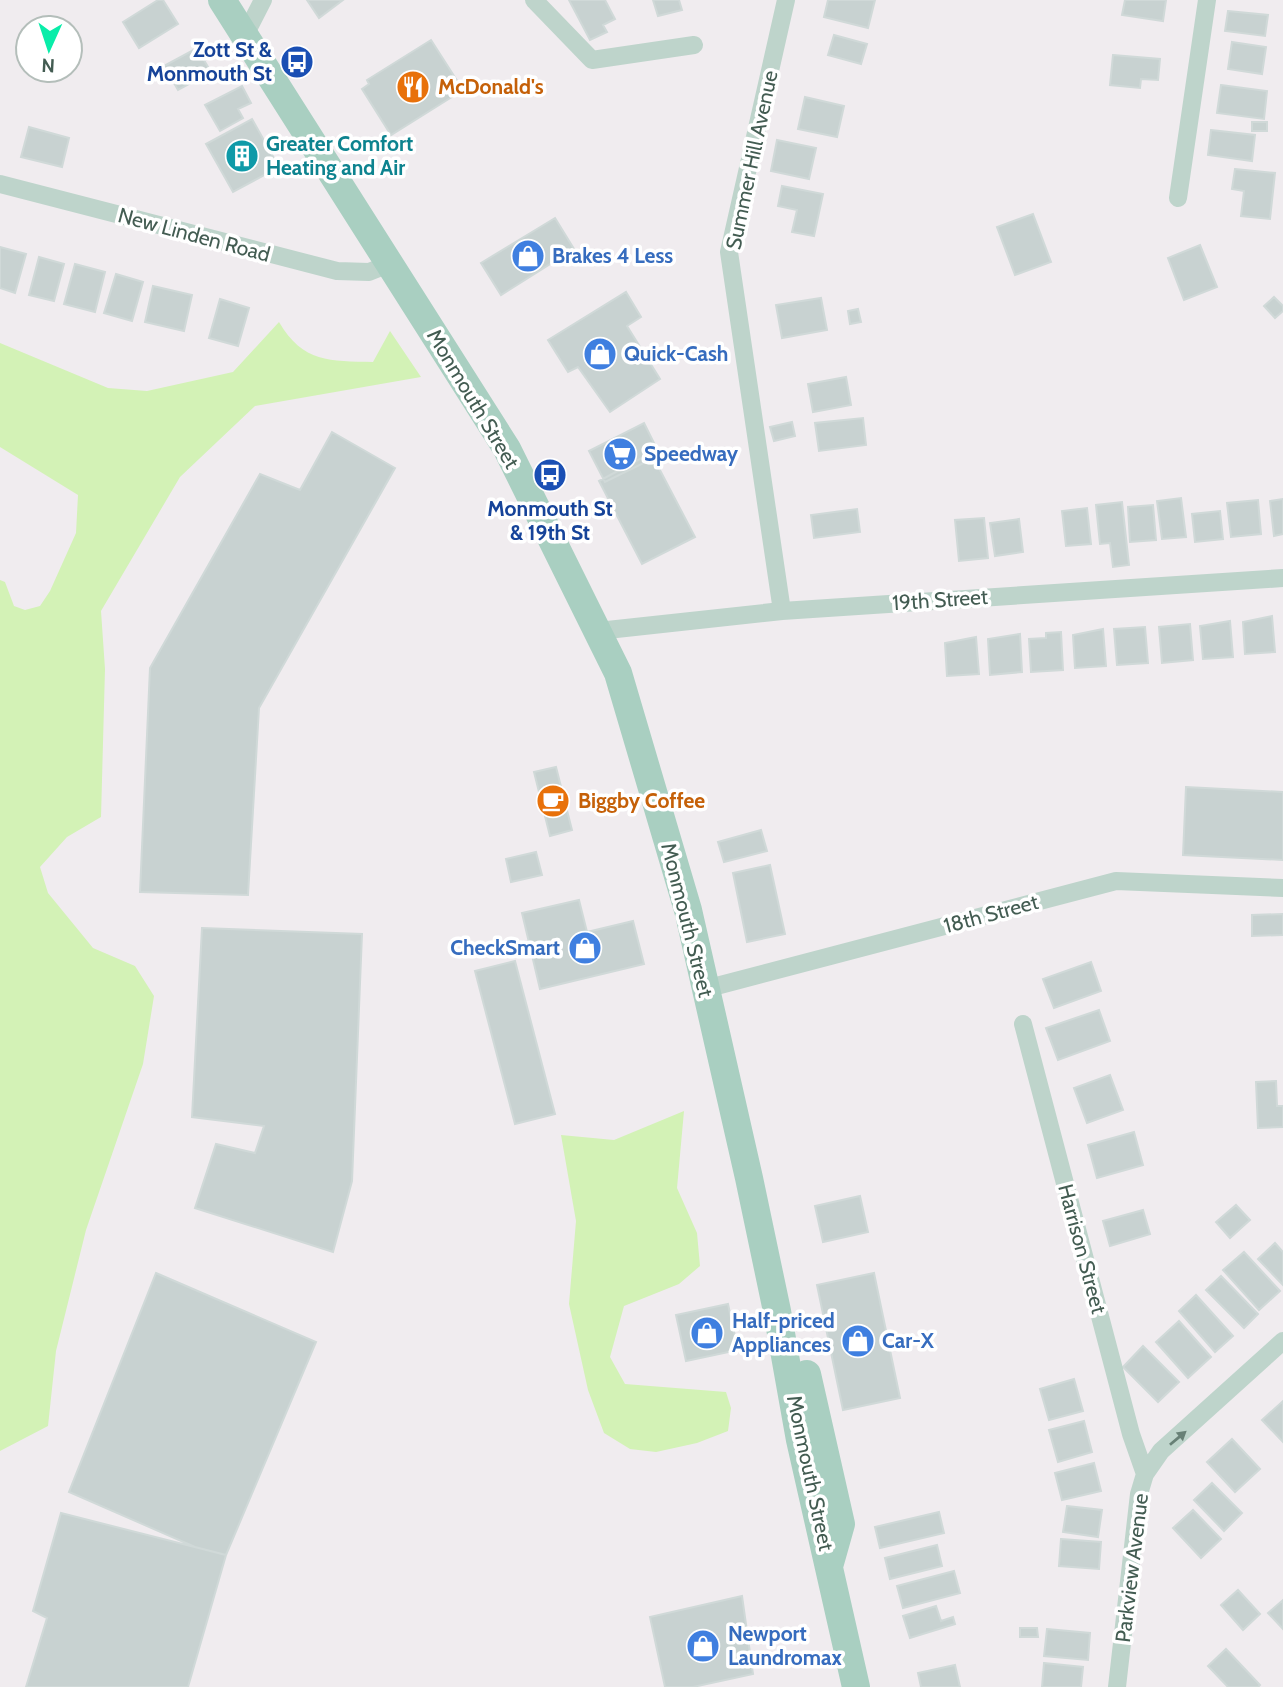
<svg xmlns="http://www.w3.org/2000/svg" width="1283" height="1687" viewBox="0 0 1283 1687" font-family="Cabin,sans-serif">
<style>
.green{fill:#d3f2b6}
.building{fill:#c8d2d1;stroke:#d0d9d8;stroke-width:2}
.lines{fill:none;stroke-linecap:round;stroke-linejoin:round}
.street{stroke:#bed4cb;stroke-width:18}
.primary{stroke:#a9cfc1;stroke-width:28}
.oneway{fill:#688076}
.labels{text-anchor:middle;stroke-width:7;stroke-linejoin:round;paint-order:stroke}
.transit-label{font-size:21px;font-weight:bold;fill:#164399;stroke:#fff;text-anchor:end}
.food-label{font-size:21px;font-weight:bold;fill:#c56008;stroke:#fff;text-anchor:start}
.culture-label{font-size:21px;font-weight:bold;fill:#0d838f;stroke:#fff;text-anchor:start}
.street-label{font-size:21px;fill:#435c52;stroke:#fff}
.shop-label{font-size:21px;font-weight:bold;fill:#366cbe;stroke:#fff;text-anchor:start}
</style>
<rect width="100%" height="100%" fill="#f0ecef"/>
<path class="green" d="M 279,322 C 303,363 330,361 373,362 L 390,331 L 421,377 L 255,406 L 180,477 L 101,611 L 105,669 L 101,817 L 67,837 L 40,867 L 48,893 L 93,948 L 135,966 L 154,996 L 143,1064 L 86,1230 L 56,1351 L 48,1426 L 0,1451 L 0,580 L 5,582 L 14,606 L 25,610 L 40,606 L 50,591 L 76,533 L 78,495 L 0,447 L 0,343 L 108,388 L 147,391 L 233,372 Z
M 684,1111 L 677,1188 L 697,1233 L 700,1266 L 679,1284 L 624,1306 L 610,1357 L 625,1384 L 726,1392 L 731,1408 L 728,1431 L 697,1443 L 656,1452 L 630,1449 L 604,1433 L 588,1390 L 569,1304 L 576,1221 L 561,1135 L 614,1140 Z"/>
<path class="building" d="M 158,0 L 163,0 L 178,24 L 139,48 L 123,22 Z
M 307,0 L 343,0 L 319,18 Z
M 569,0 L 605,0 L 615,19 L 603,25 L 607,32 L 590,40 Z
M 653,0 L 679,0 L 682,10 L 658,16 Z
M 828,0 L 875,0 L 868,28 L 824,17 Z
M 1125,0 L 1166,0 L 1163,21 L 1122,15 Z
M 1228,11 L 1268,15 L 1265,36 L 1225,31 Z
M 834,35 L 867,44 L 861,64 L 828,55 Z
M 431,40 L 463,90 L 391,135 L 362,89 L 369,84 L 367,80 Z
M 1232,42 L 1266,47 L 1262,74 L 1228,69 Z
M 197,48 L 211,72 L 178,90 L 164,66 Z
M 1113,55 L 1160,59 L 1158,80 L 1141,79 L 1140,88 L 1110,85 Z
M 1221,85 L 1267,91 L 1264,119 L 1217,113 Z
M 242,86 L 251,103 L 238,109 L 243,118 L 220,131 L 205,105 Z
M 805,97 L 844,106 L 837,137 L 798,129 Z
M 252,119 L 279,167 L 233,192 L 206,144 Z
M 1252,122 L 1267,122 L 1267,131 L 1252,131 Z
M 29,127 L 69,138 L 62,167 L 21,157 Z
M 1211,130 L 1255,135 L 1252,161 L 1208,155 Z
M 777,140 L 816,148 L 809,179 L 771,171 Z
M 1235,169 L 1275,173 L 1270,219 L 1241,216 L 1244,191 L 1232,189 Z
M 782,186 L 823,194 L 814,236 L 792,232 L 797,210 L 778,206 Z
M 1033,214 L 1051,262 L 1015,275 L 997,227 Z
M 555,218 L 574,249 L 501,295 L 481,263 Z
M 1200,245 L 1217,287 L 1184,300 L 1168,258 Z
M 0,247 L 26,254 L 15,293 L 0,288 Z
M 39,257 L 64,264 L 54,301 L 29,295 Z
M 75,264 L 105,272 L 95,312 L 64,304 Z
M 116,274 L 143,282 L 132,321 L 104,313 Z
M 153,286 L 192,295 L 184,331 L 145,322 Z
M 626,292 L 641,317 L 627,326 L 660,379 L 610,412 L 578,367 L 568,372 L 548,340 Z
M 1274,297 L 1283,306 L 1283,311 L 1275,318 L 1264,306 Z
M 821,298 L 827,330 L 782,338 L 776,305 Z
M 220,299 L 249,308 L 238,346 L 209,338 Z
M 858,309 L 861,322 L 850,324 L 848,311 Z
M 846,377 L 851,405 L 813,412 L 808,384 Z
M 863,418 L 866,445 L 819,451 L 815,423 Z
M 792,422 L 795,436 L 774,441 L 770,427 Z
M 644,423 L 660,455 L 605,482 L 589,451 Z
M 332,432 L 395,468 L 259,708 L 248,895 L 140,892 L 150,668 L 260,474 L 300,490 Z
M 651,453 L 695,537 L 642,564 L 599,481 Z
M 1181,498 L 1186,537 L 1162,539 L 1157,501 Z
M 1283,499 L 1283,534 L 1274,536 L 1270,501 Z
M 1258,500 L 1261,534 L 1231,537 L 1227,503 Z
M 1122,502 L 1129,565 L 1113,567 L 1110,543 L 1100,544 L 1096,505 Z
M 1153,505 L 1156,540 L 1130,542 L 1128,507 Z
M 1087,508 L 1091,544 L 1066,546 L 1062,511 Z
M 857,509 L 860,532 L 814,538 L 811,515 Z
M 1220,511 L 1223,539 L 1195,542 L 1192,514 Z
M 984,518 L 988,558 L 959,561 L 955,520 Z
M 1019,519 L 1023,552 L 995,556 L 990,523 Z
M 1272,616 L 1275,652 L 1245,654 L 1243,622 Z
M 1230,621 L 1233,657 L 1203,659 L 1200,626 Z
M 1190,624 L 1193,660 L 1162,663 L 1159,627 Z
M 1145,627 L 1148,663 L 1117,665 L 1114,629 Z
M 1103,629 L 1106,666 L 1075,668 L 1073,635 Z
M 1061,632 L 1063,670 L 1031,672 L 1029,639 L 1046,638 L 1046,633 Z
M 1020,634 L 1022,672 L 990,675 L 988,639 Z
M 976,637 L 979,674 L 947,676 L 945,643 Z
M 556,767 L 572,830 L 550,836 L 534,772 Z
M 1186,787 L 1283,792 L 1283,860 L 1183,855 Z
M 761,830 L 767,851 L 724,862 L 718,842 Z
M 536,852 L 542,875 L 511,882 L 506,859 Z
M 770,865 L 785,934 L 747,942 L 733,873 Z
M 579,900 L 587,932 L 633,921 L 644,964 L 540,989 L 522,913 Z
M 1283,914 L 1283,935 L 1252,936 L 1252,915 Z
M 202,928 L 362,934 L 352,1181 L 333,1252 L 195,1208 L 216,1144 L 255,1153 L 264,1126 L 192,1117 Z
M 515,961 L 555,1114 L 515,1124 L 475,971 Z
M 1091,962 L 1101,991 L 1054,1008 L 1043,979 Z
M 1099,1010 L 1110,1041 L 1058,1060 L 1046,1028 Z
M 1110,1075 L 1123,1110 L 1087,1123 L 1074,1088 Z
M 1276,1081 L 1277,1106 L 1283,1106 L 1283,1127 L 1258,1128 L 1256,1082 Z
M 1134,1132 L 1143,1165 L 1097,1178 L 1088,1145 Z
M 860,1196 L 868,1232 L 823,1242 L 815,1206 Z
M 1236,1205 L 1250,1220 L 1230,1238 L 1216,1222 Z
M 1143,1210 L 1150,1234 L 1110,1246 L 1103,1221 Z
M 1275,1243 L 1283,1252 L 1283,1285 L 1258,1259 Z
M 1244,1252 L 1280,1291 L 1259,1310 L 1223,1270 Z
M 156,1273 L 316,1342 L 226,1555 L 195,1547 L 69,1492 Z
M 874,1273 L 900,1398 L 843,1410 L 817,1285 Z
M 1221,1276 L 1258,1314 L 1244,1328 L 1206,1290 Z
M 1196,1295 L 1233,1336 L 1215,1352 L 1179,1311 Z
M 728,1304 L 738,1350 L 686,1361 L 676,1315 Z
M 1179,1321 L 1211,1357 L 1188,1378 L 1156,1342 Z
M 1143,1346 L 1179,1382 L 1158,1402 L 1123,1367 Z
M 1074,1379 L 1083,1411 L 1049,1420 L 1040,1389 Z
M 1283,1401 L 1283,1442 L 1262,1420 Z
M 1084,1421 L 1092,1452 L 1058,1462 L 1049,1430 Z
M 1232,1439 L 1260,1469 L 1235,1492 L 1207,1462 Z
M 1094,1463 L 1101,1491 L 1062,1500 L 1055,1473 Z
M 1212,1483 L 1242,1513 L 1224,1531 L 1194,1500 Z
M 1067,1506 L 1102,1510 L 1098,1537 L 1063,1532 Z
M 1193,1510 L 1221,1539 L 1201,1558 L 1173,1528 Z
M 939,1512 L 944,1533 L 880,1548 L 875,1527 Z
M 61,1513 L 226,1555 L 188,1687 L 26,1687 L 47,1618 L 33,1611 Z
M 1061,1539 L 1101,1542 L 1099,1569 L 1059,1566 Z
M 937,1545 L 942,1566 L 890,1579 L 885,1558 Z
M 954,1571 L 960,1593 L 903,1608 L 897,1586 Z
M 1238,1590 L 1260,1614 L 1243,1630 L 1221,1605 Z
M 742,1596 L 753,1674 L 693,1687 L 665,1687 L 650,1617 Z
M 1283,1600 L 1283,1629 L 1268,1613 Z
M 936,1606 L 941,1621 L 953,1617 L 955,1624 L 910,1638 L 903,1616 Z
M 1020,1628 L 1037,1628 L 1038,1637 L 1020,1637 Z
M 1047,1629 L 1090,1633 L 1088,1660 L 1044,1656 Z
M 1226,1649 L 1260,1685 L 1258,1687 L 1228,1687 L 1208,1666 Z
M 1044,1663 L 1083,1667 L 1081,1687 L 1042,1687 Z
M 955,1665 L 960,1687 L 921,1687 L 918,1673 Z"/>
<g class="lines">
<path class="street" d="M 534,0 L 592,60 L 694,45
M 245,35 L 263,0
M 0,184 L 337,271 L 369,272 L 389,264
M 1178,198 L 1207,0
M 782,611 L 729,252 L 786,0
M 598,631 L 782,611 L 1283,578
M 705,989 L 1116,881 L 1283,888
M 1023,1024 L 1131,1434 L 1145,1474
M 1117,1687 L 1139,1494 L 1145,1474 L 1161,1451 L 1283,1341"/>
<path class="primary" d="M 222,0 L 507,449 L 618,673 L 688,910 L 749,1178 L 777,1311 L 800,1440 L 856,1687
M 807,1374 L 841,1524 L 830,1563"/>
</g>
<defs><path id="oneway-solid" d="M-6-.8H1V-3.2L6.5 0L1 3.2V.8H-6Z" transform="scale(1.75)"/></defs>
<use class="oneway" href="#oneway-solid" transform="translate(1178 1438) rotate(-40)"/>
<defs>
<symbol id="bus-disc" viewBox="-11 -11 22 22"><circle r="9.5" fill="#1a4fb4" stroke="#fff"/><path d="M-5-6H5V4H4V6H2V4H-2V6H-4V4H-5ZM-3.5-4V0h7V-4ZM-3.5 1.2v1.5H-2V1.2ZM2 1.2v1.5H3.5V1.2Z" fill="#fff"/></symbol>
<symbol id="restaurant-disc" viewBox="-11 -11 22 22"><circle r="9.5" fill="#e8710a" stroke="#fff"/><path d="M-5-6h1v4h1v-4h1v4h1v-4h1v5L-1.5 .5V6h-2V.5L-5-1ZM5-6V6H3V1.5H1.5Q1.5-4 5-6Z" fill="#fff"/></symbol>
<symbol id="building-disc" viewBox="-11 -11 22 22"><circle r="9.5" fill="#0f9aa8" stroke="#fff"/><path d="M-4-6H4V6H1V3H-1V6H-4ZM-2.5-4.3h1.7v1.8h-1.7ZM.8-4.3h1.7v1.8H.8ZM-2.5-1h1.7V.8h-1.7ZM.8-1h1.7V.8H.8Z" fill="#fff"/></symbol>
<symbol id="shop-disc" viewBox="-11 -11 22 22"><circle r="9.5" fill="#3f7fe0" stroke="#fff"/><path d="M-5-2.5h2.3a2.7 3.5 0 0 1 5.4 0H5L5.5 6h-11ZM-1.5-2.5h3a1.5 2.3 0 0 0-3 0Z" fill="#fff"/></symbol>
<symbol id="supermarket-disc" viewBox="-11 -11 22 22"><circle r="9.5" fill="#3f7fe0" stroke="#fff"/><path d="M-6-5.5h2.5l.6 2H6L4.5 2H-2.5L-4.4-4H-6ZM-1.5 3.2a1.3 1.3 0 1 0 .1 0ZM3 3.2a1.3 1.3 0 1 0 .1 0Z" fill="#fff"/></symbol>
<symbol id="cafe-disc" viewBox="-11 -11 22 22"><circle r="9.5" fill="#e8710a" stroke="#fff"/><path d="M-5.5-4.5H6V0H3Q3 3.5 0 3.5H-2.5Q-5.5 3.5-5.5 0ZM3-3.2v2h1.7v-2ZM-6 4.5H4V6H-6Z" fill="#fff"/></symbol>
</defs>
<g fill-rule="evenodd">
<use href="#bus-disc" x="278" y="43" width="38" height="38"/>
<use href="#restaurant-disc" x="394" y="68" width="38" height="38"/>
<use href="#building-disc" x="223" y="137" width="38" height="38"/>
<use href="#shop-disc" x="509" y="237" width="38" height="38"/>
<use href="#shop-disc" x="581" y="335" width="38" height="38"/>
<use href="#supermarket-disc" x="601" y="435" width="38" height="38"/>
<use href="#bus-disc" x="531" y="456" width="38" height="38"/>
<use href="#cafe-disc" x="534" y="782" width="38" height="38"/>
<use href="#shop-disc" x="566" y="929" width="38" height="38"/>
<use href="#shop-disc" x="688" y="1314" width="38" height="38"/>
<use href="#shop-disc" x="839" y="1322" width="38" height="38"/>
<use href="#shop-disc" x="684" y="1627" width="38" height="38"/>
</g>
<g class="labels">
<g class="transit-label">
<text x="272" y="57">Zott St &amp;<tspan x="272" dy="24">Monmouth St</tspan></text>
<text x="550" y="516" text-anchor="middle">Monmouth St<tspan x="550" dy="24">&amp; 19th St</tspan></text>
</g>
<g class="food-label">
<text x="438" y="94">McDonald's</text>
<text x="578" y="808">Biggby Coffee</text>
</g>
<g class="culture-label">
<text x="266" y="151">Greater Comfort<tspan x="266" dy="24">Heating and Air</tspan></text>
</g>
<g class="street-label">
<text transform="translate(752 160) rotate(-78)" y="7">Summer Hill Avenue</text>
<text transform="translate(194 235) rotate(15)" y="7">New Linden Road</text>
<text transform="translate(473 399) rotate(59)" y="7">Monmouth Street</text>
<text transform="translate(940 600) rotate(-4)" y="7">19th Street</text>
<text transform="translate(991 914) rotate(-15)" y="7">18th Street</text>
<text transform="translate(687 920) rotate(76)" y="7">Monmouth Street</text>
<text transform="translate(1082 1249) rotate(75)" y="7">Harrison Street</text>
<text transform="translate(810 1473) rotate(78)" y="7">Monmouth Street</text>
<text transform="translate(1132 1568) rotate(-83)" y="7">Parkview Avenue</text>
</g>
<g class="shop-label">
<text x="552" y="263">Brakes 4 Less</text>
<text x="624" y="361">Quick-Cash</text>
<text x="644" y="461">Speedway</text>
<text x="560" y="955" text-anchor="end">CheckSmart</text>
<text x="732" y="1328">Half-priced<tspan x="732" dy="24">Appliances</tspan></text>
<text x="882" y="1348">Car-X</text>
<text x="728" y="1641">Newport<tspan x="728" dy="24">Laundromax</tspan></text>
</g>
</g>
<g transform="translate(49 49) rotate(183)"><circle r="33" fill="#ffffff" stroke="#b4beba" stroke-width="2"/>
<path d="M0-5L12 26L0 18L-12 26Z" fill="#09eda9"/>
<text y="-10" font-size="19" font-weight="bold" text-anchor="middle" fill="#435c52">N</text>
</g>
</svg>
